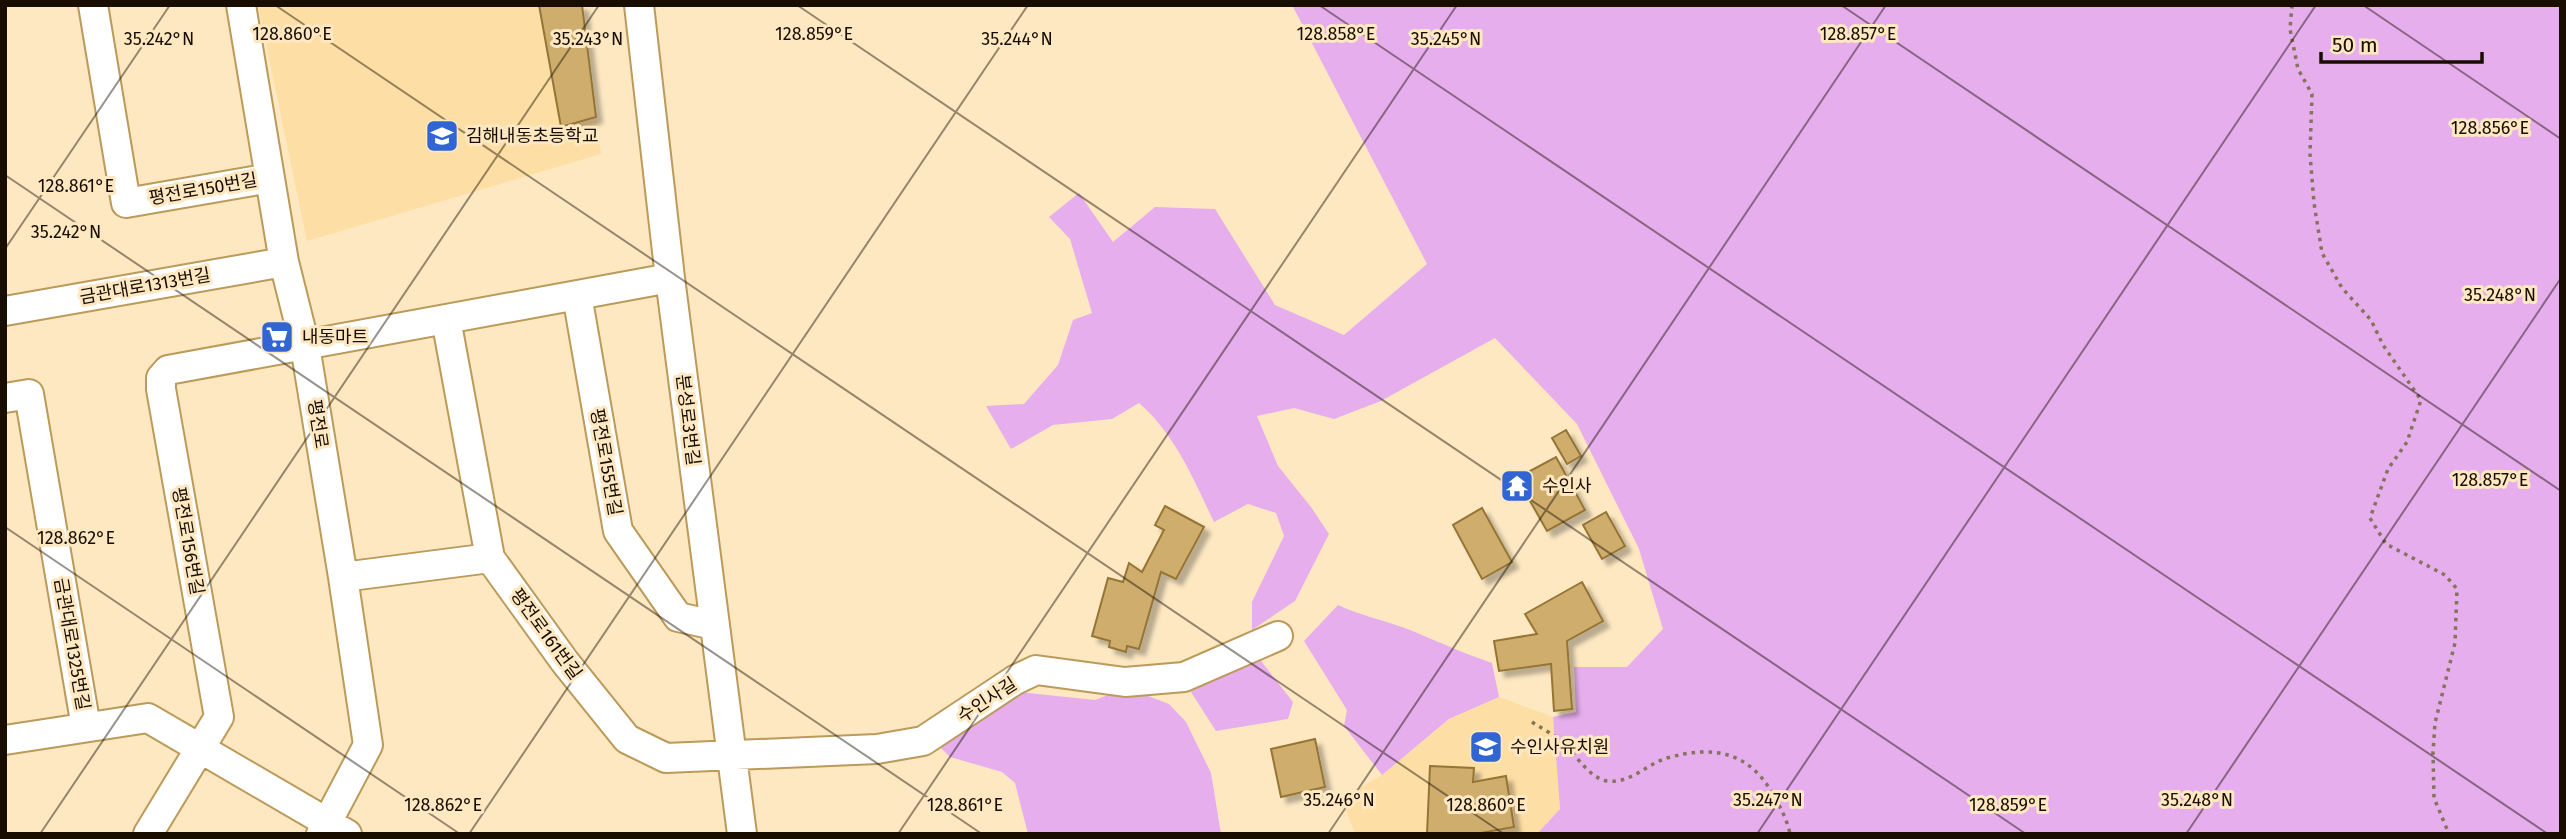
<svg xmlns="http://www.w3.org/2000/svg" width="2566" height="839" viewBox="0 0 2566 839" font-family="'Fira Sans','Noto Sans KR',sans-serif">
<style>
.built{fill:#fddea4}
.green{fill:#e6aeed}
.building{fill:#cfad6d;stroke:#957535;stroke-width:2;filter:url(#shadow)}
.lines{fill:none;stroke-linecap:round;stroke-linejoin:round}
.minor-casing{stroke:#bb9a5a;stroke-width:32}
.path{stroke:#84745b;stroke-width:3.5;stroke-dasharray:3.5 5;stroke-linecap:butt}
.minor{stroke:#fff;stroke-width:28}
.ticks{fill:none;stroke:#190d00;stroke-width:2;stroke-opacity:0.45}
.labels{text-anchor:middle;stroke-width:6;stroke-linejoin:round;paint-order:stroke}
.poi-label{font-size:18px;fill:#190d00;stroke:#fde8c2;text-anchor:start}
.street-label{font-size:18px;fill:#190d00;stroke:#fde8c2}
.ticks-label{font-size:18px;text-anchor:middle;fill:#190d00;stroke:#fde8c2;stroke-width:6;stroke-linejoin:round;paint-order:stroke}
</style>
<defs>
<filter id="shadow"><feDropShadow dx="6" dy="6" stdDeviation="2" flood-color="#0004"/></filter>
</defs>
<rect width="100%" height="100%" fill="#fde8c2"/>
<path class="built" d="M 258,5 L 582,5 L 601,154 L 307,241 Z
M 1499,697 L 1553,717 L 1560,809 L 1537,834 L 1355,834 L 1342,799 L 1382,775 L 1450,719 Z"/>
<path class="green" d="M 1292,5 L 2561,5 L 2561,834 L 1537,834 L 1560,809 L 1553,717 L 1576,712 L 1574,667 L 1627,667 L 1663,629 L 1639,549 L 1577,424 L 1495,338 L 1381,401 L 1334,419 L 1294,408 L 1257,416 L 1278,466 L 1311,507 L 1329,534 L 1295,601 L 1252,630 L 1252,602 L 1284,536 L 1276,513 L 1248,504 L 1214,522 C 1194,480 1175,434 1139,403 L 1112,419 L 1053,425 L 1011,449 L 986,406 L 1024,404 L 1058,365 L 1073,320 L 1092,313 L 1070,239 L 1049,217 L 1079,193 L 1113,242 L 1155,207 L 1215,209 L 1275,305 L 1344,335 L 1427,264 Z
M 1338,605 C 1359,615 1383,620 1405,628 C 1435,640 1462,653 1492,663 L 1499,697 L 1449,719 L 1382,775 L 1344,726 L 1347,710 L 1304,641 Z
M 1261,661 L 1293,702 L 1288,719 L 1216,731 L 1191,692 L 1243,663 Z
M 1127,688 L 1169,704 L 1186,722 L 1211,773 L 1221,834 L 1028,834 L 1015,783 L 1002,772 L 950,757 L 939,746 L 1008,691 L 1095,700 Z"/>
<path class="building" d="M 539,5 L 582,5 L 596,117 L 561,127 Z
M 1566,430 L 1581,456 L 1567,464 L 1552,438 Z
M 1556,457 L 1585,510 L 1547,531 L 1517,478 Z
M 1165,506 L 1204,527 L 1176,579 L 1161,572 L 1139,649 L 1127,646 L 1126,652 L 1109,647 L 1110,641 L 1092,636 L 1108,578 L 1123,582 L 1129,563 L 1142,572 L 1164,530 L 1155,525 Z
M 1482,508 L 1512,562 L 1482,579 L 1453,525 Z
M 1606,512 L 1625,546 L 1602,559 L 1583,525 Z
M 1582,582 L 1603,621 L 1567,641 L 1572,709 L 1554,711 L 1551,664 L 1499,671 L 1494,641 L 1537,634 L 1525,614 Z
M 1315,739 L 1325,787 L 1281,797 L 1271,749 Z
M 1430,766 L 1474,768 L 1473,782 L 1506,776 L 1514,827 L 1475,834 L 1427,834 Z"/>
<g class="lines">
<defs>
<path id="minor" d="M 93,5 L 126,203 L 270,178
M 241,5 L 284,262 L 305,346 L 343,577 L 368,745 L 321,834
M 639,5 L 670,278 L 742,834
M 577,295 L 618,531 L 678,617 L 714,625
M 5,311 L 284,262
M 446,319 L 490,558 L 565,662 L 627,739 L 666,758 L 877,749 L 923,741 L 1015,680 L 1036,670 L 1125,682 L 1184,677 L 1278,636
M 5,398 L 29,394 L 86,727
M 343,577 L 490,558
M 5,740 L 148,718 L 347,834
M 148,834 L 219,717 L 161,389 L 161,378 L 168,370 L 670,278"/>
</defs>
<use href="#minor" class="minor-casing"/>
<path class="path" d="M 2292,5 L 2290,29 L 2298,69 L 2312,94 L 2310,154 L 2314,203 L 2322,253 L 2342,288 L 2371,320 L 2383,345 L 2421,400 L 2407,442 L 2388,469 L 2370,518 L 2386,544 L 2445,575 L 2457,589 L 2455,643 L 2435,723 L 2433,752 L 2434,798 L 2449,834
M 1532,722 C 1541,728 1551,733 1559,739 C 1574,751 1588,778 1607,781 C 1630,784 1647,764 1667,758 C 1713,745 1748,751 1773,794 C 1780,807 1787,819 1790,834"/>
<use href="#minor" class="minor"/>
</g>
<path class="ticks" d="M 275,5 L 1504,834M 797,5 L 2026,834M 1319,5 L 2548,834M 1841,5 L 2561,491M 2363,5 L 2561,139M 5,175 L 982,834M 5,249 L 170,5M 5,527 L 460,834M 40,834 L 599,5M 469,834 L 1028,5M 898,834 L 1457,5M 1328,834 L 1886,5M 1757,834 L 2316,5M 2186,834 L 2561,278"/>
<defs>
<symbol id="school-square" viewBox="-11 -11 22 22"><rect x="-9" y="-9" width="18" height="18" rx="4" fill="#3065d3" stroke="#fde8c2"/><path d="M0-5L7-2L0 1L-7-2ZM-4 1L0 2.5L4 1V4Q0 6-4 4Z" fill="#fff"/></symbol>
<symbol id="supermarket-square" viewBox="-11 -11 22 22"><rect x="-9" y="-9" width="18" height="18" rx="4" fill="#3065d3" stroke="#fde8c2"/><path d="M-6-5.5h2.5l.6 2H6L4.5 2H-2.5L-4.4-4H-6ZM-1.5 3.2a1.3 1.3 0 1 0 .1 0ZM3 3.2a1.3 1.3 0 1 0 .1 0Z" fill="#fff"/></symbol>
<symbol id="temple-square" viewBox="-11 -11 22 22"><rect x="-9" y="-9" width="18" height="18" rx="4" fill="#3065d3" stroke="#fde8c2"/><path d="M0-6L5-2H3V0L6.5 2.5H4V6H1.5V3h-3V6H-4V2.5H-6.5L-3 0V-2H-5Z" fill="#fff"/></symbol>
</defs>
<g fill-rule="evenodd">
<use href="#school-square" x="423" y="117" width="38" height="38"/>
<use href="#supermarket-square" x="258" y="318" width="38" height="38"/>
<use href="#temple-square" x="1498" y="467" width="38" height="38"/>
<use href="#school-square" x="1467" y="728" width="38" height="38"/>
</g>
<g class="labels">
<g class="poi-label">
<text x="466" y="142">김해내동초등학교</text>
<text x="302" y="343">내동마트</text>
<text x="1542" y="492">수인사</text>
<text x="1510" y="753">수인사유치원</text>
</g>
<g class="street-label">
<text transform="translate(203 189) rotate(-10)" y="6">평전로150번길</text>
<text transform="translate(145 286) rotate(-10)" y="6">금관대로1313번길</text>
<text transform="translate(688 420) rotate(83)" y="6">분성로3번길</text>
<text transform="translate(318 424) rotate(81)" y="6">평전로</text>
<text transform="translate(606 462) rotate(80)" y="6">평전로155번길</text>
<text transform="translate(188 541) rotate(80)" y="6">평전로156번길</text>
<text transform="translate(546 634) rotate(54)" y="6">평전로161번길</text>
<text transform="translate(72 644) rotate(80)" y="6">금관대로1325번길</text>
<text transform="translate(987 700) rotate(-33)" y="6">수인사길</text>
</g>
</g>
<g class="ticks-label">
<text x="1336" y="40">128.858°E</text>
<text x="1858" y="40">128.857°E</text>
<text x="292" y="40">128.860°E</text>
<text x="814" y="40">128.859°E</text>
<text x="159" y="45">35.242°N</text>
<text x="588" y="45">35.243°N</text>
<text x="1017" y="45">35.244°N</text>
<text x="1446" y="45">35.245°N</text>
<text x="2490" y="134">128.856°E</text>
<text x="76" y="192">128.861°E</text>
<text x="66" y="238">35.242°N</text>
<text x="2500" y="301">35.248°N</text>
<text x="2490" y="486">128.857°E</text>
<text x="76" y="544">128.862°E</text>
<text x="1339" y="806">35.246°N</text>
<text x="1768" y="806">35.247°N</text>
<text x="2197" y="806">35.248°N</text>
<text x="443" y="811">128.862°E</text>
<text x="965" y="811">128.861°E</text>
<text x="1486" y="811">128.860°E</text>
<text x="2008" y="811">128.859°E</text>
</g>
<rect width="2566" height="839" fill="none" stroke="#190d00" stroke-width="14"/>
<path d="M2321 52v10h161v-10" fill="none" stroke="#190d00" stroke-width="3.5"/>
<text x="2332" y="52" font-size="21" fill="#190d00" stroke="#fde8c2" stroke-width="5" paint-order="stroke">50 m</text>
</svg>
